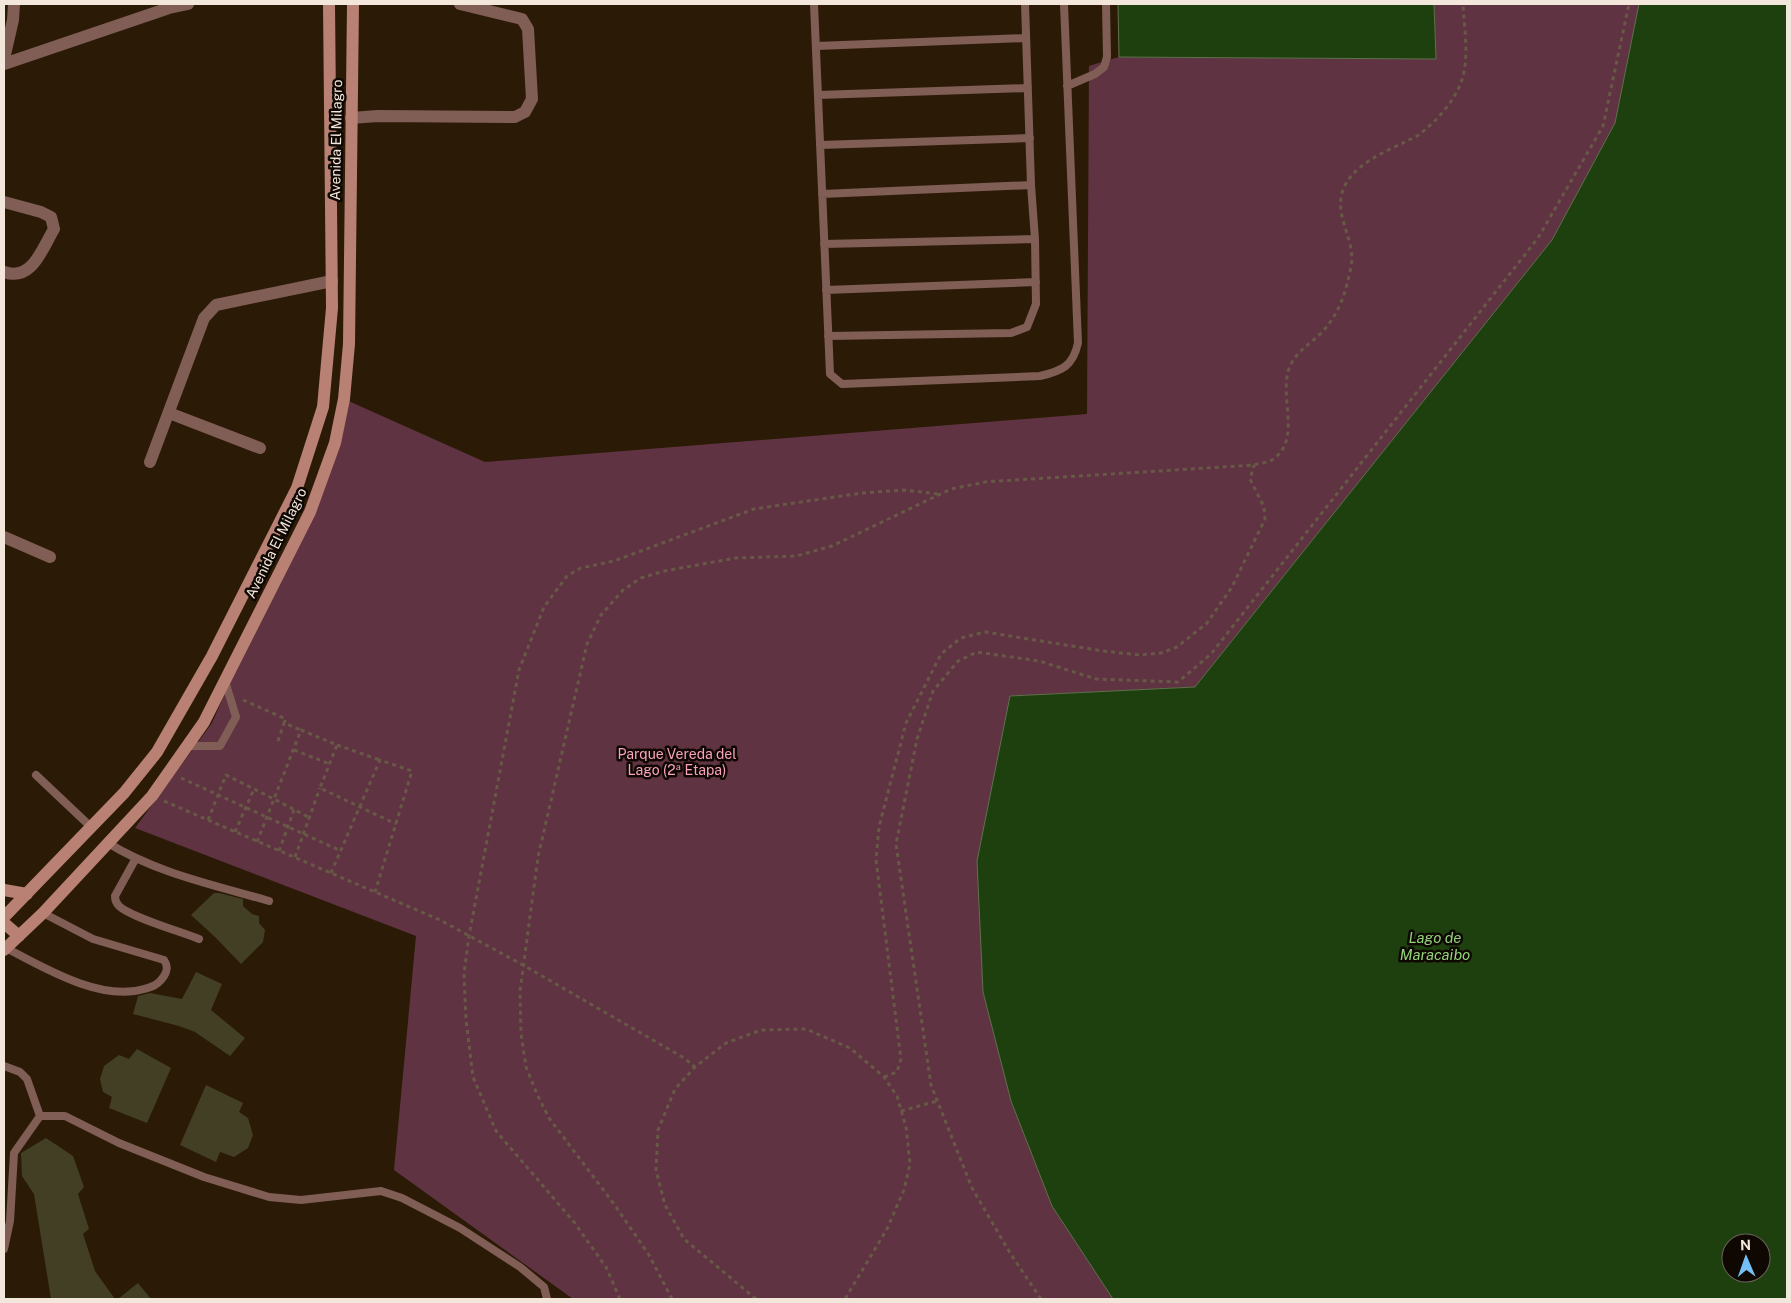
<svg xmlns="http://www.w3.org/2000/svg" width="1791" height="1303" viewBox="0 0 1791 1303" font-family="'Public Sans',sans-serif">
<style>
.green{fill:#5f3341}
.water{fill:#1e400f;stroke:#5e724c;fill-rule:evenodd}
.building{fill:#423f24}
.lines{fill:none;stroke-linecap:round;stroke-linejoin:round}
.path{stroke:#685947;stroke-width:3;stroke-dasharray:4 4;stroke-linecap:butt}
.service{stroke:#805d55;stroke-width:8}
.minor{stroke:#805d55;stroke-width:12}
.secondary{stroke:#b88173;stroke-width:12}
.labels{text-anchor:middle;stroke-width:5;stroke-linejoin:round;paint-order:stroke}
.street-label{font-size:14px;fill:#f3e7db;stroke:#0e0702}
.park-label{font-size:14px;fill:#faa2bd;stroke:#0e0702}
.water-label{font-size:15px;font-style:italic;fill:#92d37a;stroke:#0e0702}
</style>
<rect width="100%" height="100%" fill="#2b1b06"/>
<path class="green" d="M 1434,4 L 1639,4 L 1615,123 L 1552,240 L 1195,687 L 1010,696 L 983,992 L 1011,1101 L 1052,1206 L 1113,1299 L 573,1299 L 394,1170 L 416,936 L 135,828 L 212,723 L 271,589 L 310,512 L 344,399 L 485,462 L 1087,414 L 1089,66 L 1119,57 L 1436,59 Z"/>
<path class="water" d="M 1118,4 L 1434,4 L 1436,59 L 1119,57 Z
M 1639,4 L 1787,4 L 1787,1299 L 1113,1299 L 1052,1206 L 1011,1101 L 983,992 L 977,861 L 1010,696 L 1195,687 L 1552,240 L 1615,123 ZM 1731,1243 L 1761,1243 L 1761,1273 L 1731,1273 Z"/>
<path class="building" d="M 214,893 L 219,893 L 243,899 L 243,906 L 252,914 L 259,916 L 259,923 L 265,930 L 263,942 L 241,964 L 215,937 L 191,915 Z
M 196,972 L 222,984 L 211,1010 L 245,1038 L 230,1056 L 195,1032 L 179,1026 L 133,1014 L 138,996 L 150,993 L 182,999 Z
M 137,1049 L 171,1068 L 147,1123 L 109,1108 L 112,1097 L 103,1092 L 100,1079 L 104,1066 L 119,1055 L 129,1059 Z
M 206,1085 L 243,1103 L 239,1112 L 248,1118 L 253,1135 L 248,1148 L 234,1157 L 220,1152 L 216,1162 L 180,1145 Z
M 46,1138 L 73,1156 L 84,1187 L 78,1194 L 89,1229 L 83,1234 L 95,1271 L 115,1299 L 51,1299 L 34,1194 L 22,1176 L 21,1153 Z
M 138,1283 L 151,1299 L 118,1299 Z"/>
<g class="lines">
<path class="path" d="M 243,700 L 286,719 L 284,723 L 301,730
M 278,741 L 284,723
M 337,745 L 380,760
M 294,750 L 330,764
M 181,778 L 341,851
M 164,801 L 440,920 L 523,965 L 684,1058 L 695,1067
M 208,820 L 226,775 L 274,799 L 301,730 L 337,745 L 320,788 L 396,824
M 235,832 L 254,789
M 257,842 L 274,799 L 310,818
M 279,851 L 294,810
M 295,857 L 320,788
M 331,873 L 380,760 L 412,771 L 375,892
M 884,1077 L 897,1072 L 901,1059 L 876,860 L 879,827 L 906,723 L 941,654 L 961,638 L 985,632 L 1103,651 L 1140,655 L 1161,653 L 1177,647 L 1207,623 L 1232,587 L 1265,519 L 1264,507 L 1250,479 L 1254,465
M 901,1111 L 937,1101
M 620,1299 L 606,1267 L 574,1222 L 496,1131 L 473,1077 L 466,1020 L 464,974 L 469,936 L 519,670 L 544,607 L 567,576 L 581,568 L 614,561 L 754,509 L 862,493 L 904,490 L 938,494
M 672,1299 L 649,1255 L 614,1204 L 549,1118 L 537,1094 L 526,1067 L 521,1034 L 520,991 L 538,857 L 587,644 L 601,615 L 623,590 L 641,578 L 664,571 L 736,558 L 796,556 L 832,546 L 951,489 L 985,482 L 1254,465 C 1259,463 1267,463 1272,460 C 1304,439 1276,393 1291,364 C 1299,349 1312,343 1322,332 C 1340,313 1346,291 1351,267 C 1356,240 1335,219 1342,193 C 1350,166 1382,153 1405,142 C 1410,139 1417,137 1421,133 C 1438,120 1458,97 1463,76 C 1469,53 1464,27 1463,4
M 756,1299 L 684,1239 L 665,1205 L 656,1170 L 658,1130 L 675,1089 L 695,1067 L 726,1043 L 761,1030 L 806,1029 L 850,1048 L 884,1077 L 897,1096 L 906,1127 L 910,1164 L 904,1190 L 887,1229 L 845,1299
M 1041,1299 L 1010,1253 L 972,1188 L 931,1085 L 896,844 L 917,739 L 933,691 L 958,661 L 977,652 L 1039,661 L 1096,679 L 1178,682 L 1211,654 L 1538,238 L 1603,126 L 1629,4"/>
<path class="service" d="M 814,4 L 830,374 L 842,384 L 1040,376 C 1062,371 1073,366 1078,343 L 1064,4
M 816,46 L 1026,38
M 1067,86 L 1095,74 L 1104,67 L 1107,57 L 1106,4
M 818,95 L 1028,88
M 820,145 L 1030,138
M 822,194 L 1031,185
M 824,244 L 1035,239
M 826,290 L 1036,282
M 828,336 L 1011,333 L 1027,327 L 1036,304 L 1035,239 L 1031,185 L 1025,4
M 188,746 L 220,746 L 236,717 L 225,681
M 36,775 L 91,827
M 108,843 C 156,873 215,885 269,901
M 136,858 L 115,896 C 115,900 116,903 119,906 C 130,917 182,932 199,939
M 6,948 C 44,968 101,1002 144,989 C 151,987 156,986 161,980 C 167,973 169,967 164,960 L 93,939 L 43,913
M 4,1066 L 20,1072 L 27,1079 L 40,1116
M 40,1116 L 65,1116 L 119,1143 L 204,1177 L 269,1197 L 301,1200 L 381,1191 L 402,1198 L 460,1228 L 520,1267 L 544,1287 L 547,1299
M 4,1249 L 10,1221 L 14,1153 L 40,1116"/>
<path class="minor" d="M 4,59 L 13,20 L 14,4
M 4,64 L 169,8 L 188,4
M 351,118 L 378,116 L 515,117 L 525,112 L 532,99 L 528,29 L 522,19 L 460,4
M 4,202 L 41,212 L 51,217 L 54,229 C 42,249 32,282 4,272
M 169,413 L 260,448
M 150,462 L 204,318 L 216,305 L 332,281
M 4,537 L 50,557"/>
<path class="secondary" d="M 4,890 L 27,894
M 4,917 L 124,793 L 157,752 L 212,656 L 297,488 L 323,407 L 332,308 L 329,4
M 4,923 L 19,936
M 4,950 L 43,913 L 152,796 L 204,722 L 310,512 L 335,443 L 344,399 L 349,344 L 353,4"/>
</g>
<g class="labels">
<g class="street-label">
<text transform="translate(336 140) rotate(-89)" y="5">Avenida El Milagro</text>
<text transform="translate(276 543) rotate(-64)" y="5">Avenida El Milagro</text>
</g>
<g class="park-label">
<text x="677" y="759">Parque Vereda del<tspan x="677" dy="16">Lago (2ª Etapa)</tspan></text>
</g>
<g class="water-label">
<text x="1435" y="943">Lago de<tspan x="1435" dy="17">Maracaibo</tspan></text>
</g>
</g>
<rect width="1791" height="1303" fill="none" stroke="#f3e7db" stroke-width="10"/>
<g transform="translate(1746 1258) rotate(358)"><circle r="24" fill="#0e0702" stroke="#6a6159"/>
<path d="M0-4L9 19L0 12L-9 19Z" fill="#74c0f6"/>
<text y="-8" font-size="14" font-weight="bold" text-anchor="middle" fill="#f3e7db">N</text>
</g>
</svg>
